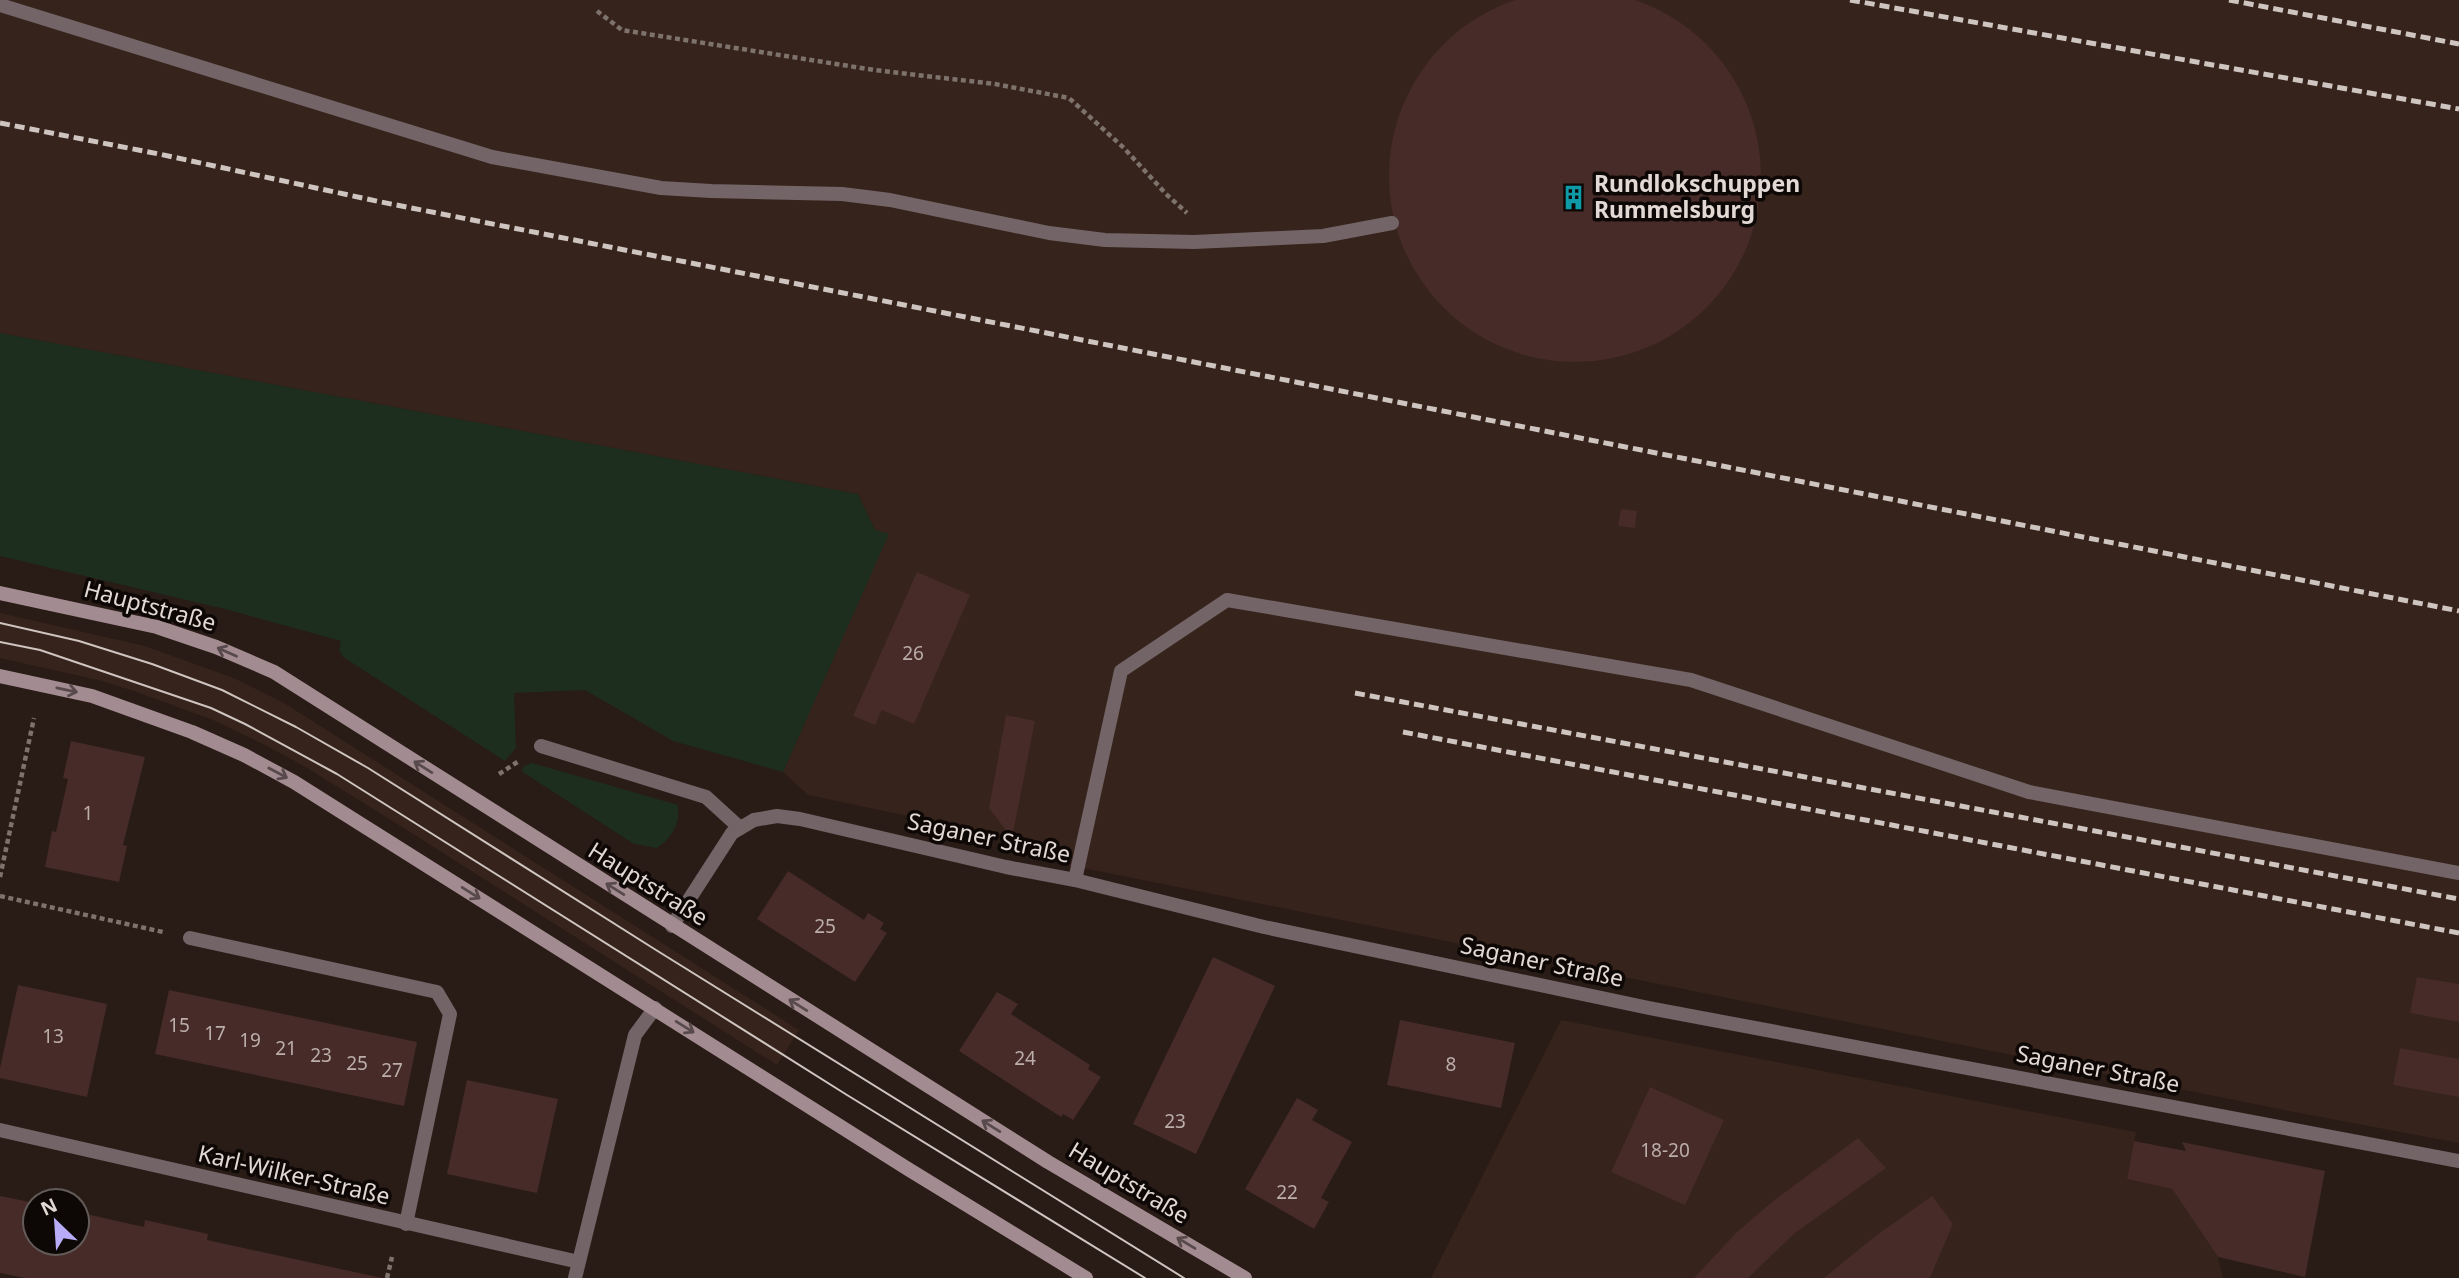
<svg xmlns="http://www.w3.org/2000/svg" width="2459" height="1278" viewBox="0 0 2459 1278" font-family="'Noto Sans',sans-serif">
<style>
.built{fill:#36231b}
.green{fill:#1d2e1e}
.building{fill:#462b28}
.lines{fill:none;stroke-linecap:round;stroke-linejoin:round}
.path{stroke:#7e726d;stroke-width:4.5;stroke-dasharray:5 3.5;stroke-linecap:butt}
.lane{stroke:#726467;stroke-width:14}
.street{stroke:#726467;stroke-width:14}
.secondary{stroke:#a38c91;stroke-width:14}
.tram{stroke:#cec4c0;stroke-width:2}
.rail{stroke:#cec4c0;stroke-width:5;stroke-dasharray:10 5;stroke-linecap:butt}
.oneway{stroke:#584a4c}
.labels{text-anchor:middle;stroke-width:7;stroke-linejoin:round;paint-order:stroke}
.number-label{font-size:19px;fill:#bbada9}
.poi-label{font-size:23px;font-weight:bold;fill:#e2d8d4;stroke:#0d0806;text-anchor:start}
.street-label{font-size:23px;fill:#e2d8d4;stroke:#0d0806}
</style>
<rect width="100%" height="100%" fill="#291b16"/>
<path class="built" d="M 0,0 L 2459,0 L 2459,1143 L 2294,1112 L 1009,853 L 1012,838 L 808,795 L 783,772 L 888,535 L 875,530 L 858,494 L 0,333 Z
M 0,613 L 145,646 L 236,679 L 284,703 L 799,1030 L 777,1065 L 402,827 L 304,766 L 261,743 L 213,720 L 134,691 L 98,680 L 0,658 Z
M 1561,1020 L 2136,1132 L 2127,1179 L 2172,1189 L 2218,1257 L 2223,1278 L 1431,1278 Z"/>
<path class="green" d="M 0,333 L 858,494 L 875,530 L 889,534 L 783,772 L 673,741 L 585,690 L 514,693 L 516,748 L 505,761 L 343,657 L 339,650 L 341,641 L 229,610 L 0,556 Z
M 532,763 L 678,805 C 680,824 673,837 657,848 L 634,844 L 521,771 L 524,766 Z"/>
<path class="building" d="M1389 176a186 186 0 1 1 372 0a186 186 0 1 1-372 0Z
M 1621,509 L 1637,511 L 1635,528 L 1618,526 Z
M 917,572 L 970,595 L 914,724 L 882,710 L 875,725 L 853,716 Z
M 1006,715 L 1035,721 L 1012,838 L 989,808 Z
M 71,741 L 145,757 L 123,845 L 127,846 L 119,882 L 45,867 L 52,831 L 56,832 L 68,779 L 63,778 Z
M 788,871 L 864,920 L 868,913 L 884,923 L 880,929 L 887,933 L 855,982 L 757,919 Z
M 1213,957 L 1275,986 L 1196,1154 L 1133,1124 Z
M 2417,977 L 2459,984 L 2459,1022 L 2410,1013 Z
M 18,985 L 107,1004 L 87,1097 L 0,1078 L 0,1068 Z
M 169,990 L 417,1042 L 404,1106 L 155,1054 Z
M 997,992 L 1018,1004 L 1011,1014 L 1090,1065 L 1088,1069 L 1101,1077 L 1073,1120 L 1063,1114 L 1061,1117 L 959,1051 Z
M 1400,1020 L 1515,1043 L 1501,1108 L 1387,1085 Z
M 2400,1048 L 2459,1059 L 2459,1097 L 2393,1085 Z
M 467,1080 L 558,1099 L 537,1193 L 447,1174 Z
M 1650,1087 L 1724,1120 L 1685,1205 L 1611,1172 Z
M 1297,1098 L 1318,1110 L 1312,1120 L 1352,1142 L 1321,1198 L 1329,1202 L 1314,1229 L 1245,1189 Z
M 1858,1138 L 1886,1168 L 1795,1233 L 1748,1278 L 1694,1278 L 1737,1232 L 1772,1202 Z
M 2134,1141 L 2186,1151 L 2182,1142 L 2325,1171 L 2305,1277 L 2218,1257 L 2172,1189 L 2127,1179 Z
M 0,1196 L 35,1203 L 35,1243 L 77,1243 L 77,1212 L 144,1227 L 145,1220 L 208,1234 L 207,1240 L 382,1278 L 25,1278 L 0,1273 Z
M 1932,1196 L 1953,1224 L 1930,1278 L 1824,1278 L 1874,1237 Z"/>
<g class="lines">
<path class="path" d="M 597,11 L 622,30 L 874,70 L 995,84 L 1069,98 L 1124,148 L 1166,194 L 1187,213
M 499,774 L 519,761
M 0,877 L 34,718
M 0,896 L 163,932
M 387,1278 L 392,1257"/>
<path class="lane" d="M 0,5 L 492,157 L 661,188 L 711,191 L 842,194 L 890,200 L 1049,233 L 1105,240 L 1194,242 L 1323,236 L 1392,223
M 541,746 L 706,797 L 740,828
M 1075,880 L 1121,671 L 1227,600 L 1691,680 L 2029,792 L 2459,873
M 190,938 L 437,992 L 450,1014 L 406,1224"/>
<path class="street" d="M 672,926 L 732,833 L 754,820 L 777,816 L 800,819 L 1006,867 L 1075,880 L 1264,927 L 1649,1008 L 2459,1161
M 0,1130 L 579,1262
M 575,1278 L 635,1035 L 655,1008"/>
<path class="secondary" d="M 0,593 L 157,627 L 216,647 L 274,672 L 1048,1162 L 1245,1278
M 0,676 L 92,696 L 192,732 L 244,755 L 294,782 L 908,1169 L 1086,1278"/>
<path class="tram" d="M 0,623 L 79,641 L 152,664 L 222,690 L 296,727 L 368,768 L 656,950 L 1184,1278
M 0,642 L 40,650 L 211,708 L 245,724 L 337,774 L 847,1095 L 1145,1278"/>
<path class="rail" d="M 1850,0 L 2459,109
M 2229,0 L 2459,44
M 0,123 L 159,154 L 381,202 L 2459,611
M 1355,693 L 2459,899
M 1403,732 L 2459,933"/>
</g>
<defs><path id="oneway-shaft" d="M-6 0H5M1.5-3L5.5 0L1.5 3" fill="none" stroke-width="1.6" stroke-linecap="round" stroke-linejoin="round" transform="scale(1.75)"/></defs>
<g class="oneway">
<use href="#oneway-shaft" transform="translate(227 652) rotate(-156)"/>
<use href="#oneway-shaft" transform="translate(67 690) rotate(12)"/>
<use href="#oneway-shaft" transform="translate(423 767) rotate(-148)"/>
<use href="#oneway-shaft" transform="translate(278 773) rotate(28)"/>
<use href="#oneway-shaft" transform="translate(615 889) rotate(-148)"/>
<use href="#oneway-shaft" transform="translate(471 893) rotate(32)"/>
<use href="#oneway-shaft" transform="translate(798 1005) rotate(-148)"/>
<use href="#oneway-shaft" transform="translate(685 1027) rotate(32)"/>
<use href="#oneway-shaft" transform="translate(991 1126) rotate(-148)"/>
<use href="#oneway-shaft" transform="translate(1186 1243) rotate(-149)"/>
</g>
<defs>
<symbol id="building-bare" viewBox="-9 -9 18 18"><path d="M-4-6H4V6H1V3H-1V6H-4ZM-2.5-4.3h1.7v1.8h-1.7ZM.8-4.3h1.7v1.8H.8ZM-2.5-1h1.7V.8h-1.7ZM.8-1h1.7V.8H.8Z" fill="#0f9aa8" stroke="#0d0806" stroke-width="2.5" paint-order="stroke"/></symbol>
</defs>
<g fill-rule="evenodd">
<use href="#building-bare" x="1556" y="180" width="35" height="35"/>
</g>
<g class="labels">
<g class="number-label">
<text x="913" y="660">26</text>
<text x="88" y="820">1</text>
<text x="825" y="933">25</text>
<text x="179" y="1032">15</text>
<text x="215" y="1040">17</text>
<text x="53" y="1043">13</text>
<text x="250" y="1047">19</text>
<text x="286" y="1055">21</text>
<text x="321" y="1062">23</text>
<text x="1025" y="1065">24</text>
<text x="357" y="1070">25</text>
<text x="1451" y="1071">8</text>
<text x="392" y="1077">27</text>
<text x="1175" y="1128">23</text>
<text x="1665" y="1157">18-20</text>
<text x="1287" y="1199">22</text>
</g>
<g class="poi-label">
<text x="1594" y="192">Rundlokschuppen<tspan x="1594" dy="26">Rummelsburg</tspan></text>
</g>
<g class="street-label">
<text transform="translate(150 606) rotate(15)" y="8">Hauptstraße</text>
<text transform="translate(989 838) rotate(12)" y="8">Saganer Straße</text>
<text transform="translate(648 884) rotate(32)" y="8">Hauptstraße</text>
<text transform="translate(1542 962) rotate(12)" y="8">Saganer Straße</text>
<text transform="translate(2098 1069) rotate(11)" y="8">Saganer Straße</text>
<text transform="translate(294 1175) rotate(13)" y="8">Karl-Wilker-Straße</text>
<text transform="translate(1129 1183) rotate(31)" y="8">Hauptstraße</text>
</g>
</g>
<g transform="translate(56 1222) rotate(335)"><circle r="33" fill="#0d0806" stroke="#625b58" stroke-width="2"/>
<path d="M0-5L12 26L0 18L-12 26Z" fill="#b8abf7"/>
<text y="-10" font-size="19" font-weight="bold" text-anchor="middle" fill="#e2d8d4">N</text>
</g>
</svg>
